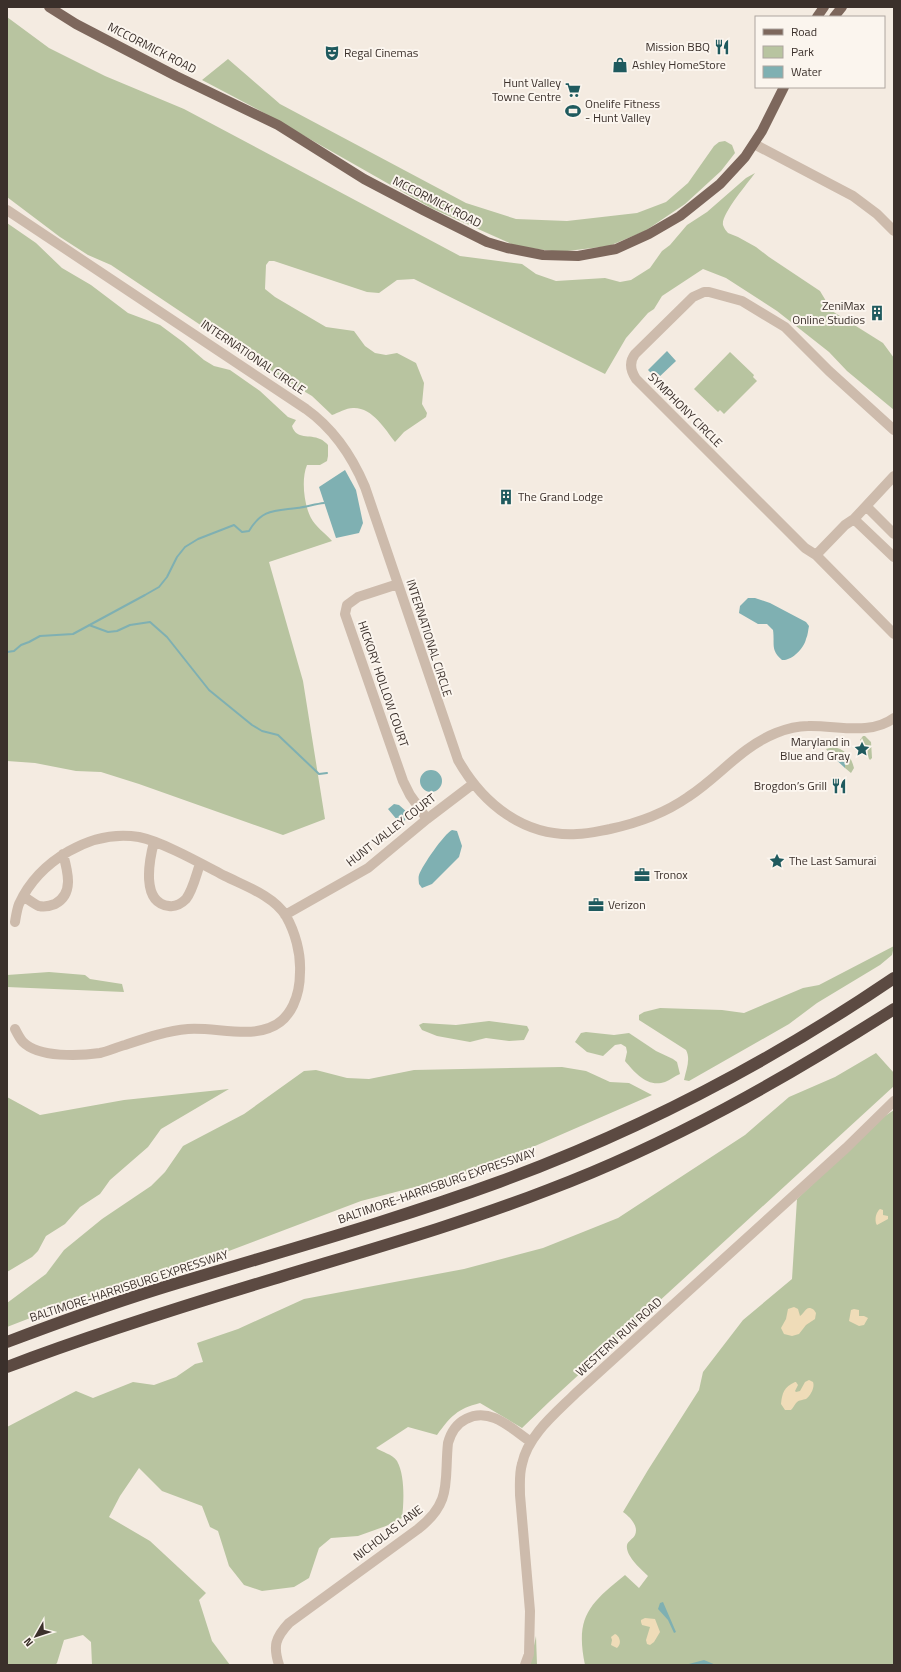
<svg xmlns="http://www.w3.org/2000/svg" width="901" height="1672" viewBox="0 0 901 1672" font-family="'Titillium Web',sans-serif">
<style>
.green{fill:#b8c4a0}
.sand{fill:#efdcb8}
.water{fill:#7fb0b2}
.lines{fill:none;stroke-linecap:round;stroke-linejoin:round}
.stream{stroke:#7fb0b2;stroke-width:2}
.minor{stroke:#cdbbac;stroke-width:10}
.major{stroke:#7d675c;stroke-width:10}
.highway{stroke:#5c4a42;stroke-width:12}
.labels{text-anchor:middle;stroke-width:4;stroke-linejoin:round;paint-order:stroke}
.poi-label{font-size:12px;fill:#3b302b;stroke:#fbf5ee;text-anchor:start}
.street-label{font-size:12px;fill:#3b302b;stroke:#fbf5ee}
</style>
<rect width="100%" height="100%" fill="#f4ebe1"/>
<path class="green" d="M 7,17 L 49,48 L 105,76 L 184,109 L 460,256 L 522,264 L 536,274 L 556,281 L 605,278 L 620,282 L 631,280 L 650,268 L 662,251 L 670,245 L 687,225 L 707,212 L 746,178 L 755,173 C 748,183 721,214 723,225 C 724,228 726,231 728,233 L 738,237 L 756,247 L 769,257 L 820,291 L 832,311 L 883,343 L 894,358 L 894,410 L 847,371 L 829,352 L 777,311 L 726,278 L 703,269 L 662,296 L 654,309 L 648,313 L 626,338 L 605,374 L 414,279 L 397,280 L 379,293 L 367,292 L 274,261 L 269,261 L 266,265 L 265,289 L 275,297 L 326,327 L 354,331 L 365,346 L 375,353 L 386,355 L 397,353 L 416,363 L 424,383 L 422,404 L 427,413 L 426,417 L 404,432 L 395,442 C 385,429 372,407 353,408 C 346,408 338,413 332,415 L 312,396 L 260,365 L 111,265 L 88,255 L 60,237 L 7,197 Z
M 228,59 L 280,104 L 466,203 L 516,219 L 567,221 L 637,213 L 666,202 L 688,183 L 714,146 L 719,142 L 725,141 L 732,145 L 735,153 L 721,171 L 685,204 L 645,231 L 609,246 L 559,252 L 516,246 L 431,208 L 257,109 L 202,80 Z
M 7,223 L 36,243 L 62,268 L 91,285 L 128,313 L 160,325 L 183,342 L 204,360 L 214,366 L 230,370 L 260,391 L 288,417 L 296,420 L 292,426 C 296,440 310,434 320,439 C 323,440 326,443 328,445 L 328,456 L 327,461 L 320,465 L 307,465 C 301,479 304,505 311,518 C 315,526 326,534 332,541 L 269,562 L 303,681 L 325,819 L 283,835 L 139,784 L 101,772 L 76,771 L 35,763 L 7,761 Z
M 730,352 L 754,375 L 753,377 L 757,381 L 724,414 L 720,410 L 718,412 L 694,389 Z
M 863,736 L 865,736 L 871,742 L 872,758 L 870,760 L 867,756 L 868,747 L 860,740 Z
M 833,747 C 845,749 851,756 854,768 L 851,773 L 845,768 L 845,762 L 837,754 L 834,753 L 831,755 L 826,749 Z
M 894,946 L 892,955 L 880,965 L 817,1003 L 789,1024 L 689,1081 L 684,1080 C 686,1070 691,1059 686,1050 L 639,1020 L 639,1015 L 644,1012 L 660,1008 L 722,1010 L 744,1013 L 803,988 L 819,985 Z
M 49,972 L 85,975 L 90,979 L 122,984 L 124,992 L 7,987 L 7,975 Z
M 489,1021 L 527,1026 L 529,1030 L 524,1040 L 509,1041 L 486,1038 L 470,1042 L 437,1036 L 422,1030 L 419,1025 L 423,1023 L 456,1025 Z
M 586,1032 L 614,1035 L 629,1033 L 656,1051 L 673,1059 L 677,1062 L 680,1074 C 675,1076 670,1080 665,1082 C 648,1088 635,1073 625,1061 L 627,1052 L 626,1047 L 621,1044 L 615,1045 L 603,1056 L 587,1052 L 575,1042 L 581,1033 Z
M 876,1053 L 894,1073 L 894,1086 L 549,1402 L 522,1428 L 480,1403 C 457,1409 451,1416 437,1435 L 408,1427 L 376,1448 C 382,1452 392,1454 397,1461 C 405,1475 404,1502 402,1518 L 386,1526 L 358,1536 L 331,1538 L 319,1548 L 309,1578 L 294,1587 L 262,1591 L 244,1585 L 229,1566 L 218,1531 L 210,1527 L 202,1506 L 162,1491 L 139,1468 L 120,1496 L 109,1517 L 150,1541 L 206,1593 L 199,1600 L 212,1641 L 230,1665 L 92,1665 L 91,1642 L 83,1635 L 64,1640 L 57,1663 L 55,1665 L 7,1665 L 7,1427 L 76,1391 L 93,1398 L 133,1382 L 154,1385 L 176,1377 L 195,1364 L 203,1362 L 197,1343 L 238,1329 L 304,1299 L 464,1269 L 543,1248 L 618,1218 L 745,1135 L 789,1097 L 835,1077 Z
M 562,1067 L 586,1071 L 610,1082 L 629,1083 L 652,1095 L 496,1163 L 469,1173 L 361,1201 L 168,1274 L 43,1313 L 7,1327 L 7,1303 L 46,1274 L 64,1250 L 102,1219 L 151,1186 L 165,1172 L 183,1146 L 244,1114 L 304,1071 L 316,1070 L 347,1078 L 369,1079 L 414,1070 Z
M 229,1089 L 161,1129 L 148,1147 L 110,1180 L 100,1194 L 80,1207 L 65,1224 L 46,1236 L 38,1251 L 32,1257 L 7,1272 L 7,1097 L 40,1115 L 124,1100 Z
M 894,1110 L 894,1665 L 585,1665 C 575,1617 589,1604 625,1575 L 639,1588 L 648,1576 C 642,1570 625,1556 627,1545 C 628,1541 633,1539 635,1535 C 639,1526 630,1517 623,1512 L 648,1470 L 699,1390 L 703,1372 L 743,1320 L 792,1279 L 797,1199 L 882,1118 Z
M 536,1636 L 537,1665 L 530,1665 Z"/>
<path class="sand" d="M 880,1209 L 883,1210 L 883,1215 L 888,1216 L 888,1219 L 877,1225 C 874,1221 876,1212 880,1209 Z
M 794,1307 L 798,1309 L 800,1316 C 805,1313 806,1304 814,1310 L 816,1313 L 815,1319 L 806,1325 L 799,1334 L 792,1336 L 784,1334 L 781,1328 L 786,1319 L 788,1309 Z
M 854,1309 L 859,1310 L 859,1316 L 864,1316 L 868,1318 L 864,1325 L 859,1326 L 849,1321 L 851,1310 Z
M 809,1380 L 813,1382 C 815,1387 811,1395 806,1399 C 803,1400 799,1400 797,1402 C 795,1404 793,1408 791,1410 L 785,1410 L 781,1404 C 782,1393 784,1387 795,1382 L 796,1382 L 798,1385 L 795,1391 L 796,1392 L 800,1391 L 805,1382 Z
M 645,1618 L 655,1619 L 660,1632 L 654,1642 L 650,1645 L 647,1644 L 646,1640 L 650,1627 L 642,1625 L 641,1622 L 641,1620 Z
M 615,1634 C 620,1636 622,1644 617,1648 L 611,1645 L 612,1640 L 611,1637 Z"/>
<path class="water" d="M 667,351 L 676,361 L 657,379 L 648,370 Z
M 345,470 L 356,490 L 363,523 L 359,533 L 336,538 L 319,487 Z
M 748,598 L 755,598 L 770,603 L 806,622 L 809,626 C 808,630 808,635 806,639 C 804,648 792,661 782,660 C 770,650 775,644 773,630 L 767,624 L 758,624 L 739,613 L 740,606 Z
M 834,753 L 837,754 L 845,762 L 845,768 L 831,755 Z
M420 781a11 11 0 1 1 22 0a11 11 0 1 1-22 0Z
M 394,804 L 399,805 L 407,812 L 407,818 L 403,822 L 398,821 L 388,809 Z
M 452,830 L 457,831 L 462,846 L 459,857 L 432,884 L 422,888 L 419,884 C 419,882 418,878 419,875 C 422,866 444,834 452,830 Z
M 663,1602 L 676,1632 L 674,1633 L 668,1620 L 658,1609 L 660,1603 Z
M 704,1660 L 716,1665 L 685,1665 Z"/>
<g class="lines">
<path class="stream" d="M 89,625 L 108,632 L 117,631 L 130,625 L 150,622 L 167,637 L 209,690 L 252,725 L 262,731 L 278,735 L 319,774 L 327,773
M 7,652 L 14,651 L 21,645 L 29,642 L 40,636 L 73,634 L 145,595 L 159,587 L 167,577 L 177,557 L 185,547 L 198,539 L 234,525 L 242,532 L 249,531 C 262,509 274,511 297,508 C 306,507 315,504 324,503"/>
<path class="minor" d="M 754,144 L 853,196 L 877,214 L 894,231
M 7,210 L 306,409 C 334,429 352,456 365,487 L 458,760 C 483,804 524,837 577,834 C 588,834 599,831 610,829 C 638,823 665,813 688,797 C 719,777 741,747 776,733 C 786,729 797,726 808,726 C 836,725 870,736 894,718
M 894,430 L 829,371 L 785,327 L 742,301 L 709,292 L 704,292 L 693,297 L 635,354 C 629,362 630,370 636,379 L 805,548 L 816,555 L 894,634
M 866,506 L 894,534
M 854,519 L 894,557
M 816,555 L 845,525 L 854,519 L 894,476
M 398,584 L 358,597 L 347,605 L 345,614 L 403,781 L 410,795 L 427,819
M 154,842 C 149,861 141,903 169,906 C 176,907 181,904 186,899 C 193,890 196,875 200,864
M 23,896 C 28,899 34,904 39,906 C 44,907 50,906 55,904 C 74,894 68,872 63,854
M 285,915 L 368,868 L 427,819 L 473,784
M 15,922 C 16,916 17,909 19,904 C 39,861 91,829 139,837 C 163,842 202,864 225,876 C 245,886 274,896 286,916 C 295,932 301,953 300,972 C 300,994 292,1020 269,1028 C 247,1037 212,1027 188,1029 C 166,1031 146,1038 125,1045 C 117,1047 109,1051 100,1053 C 80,1056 39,1058 23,1042 C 20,1039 17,1033 15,1029
M 279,1665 C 273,1646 275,1638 289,1623 L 418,1529 C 453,1502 444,1481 448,1443 C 451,1432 456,1424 466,1419 C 490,1406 512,1429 531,1442
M 525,1665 L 529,1654 L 530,1611 L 520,1495 C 520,1485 519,1474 522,1464 C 528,1435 556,1413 576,1393 L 846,1148 L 894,1101"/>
<path class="major" d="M 49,7 L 76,24 L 176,76 L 278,125 L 364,179 L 423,210 L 487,242 L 507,248 L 543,255 L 578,256 L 616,249 L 649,234 L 680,216 L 720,184 L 745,157 L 762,131 L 784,87
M 817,17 L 824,7
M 834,17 L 842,7"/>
<path class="highway" d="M 7,1342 C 57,1323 107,1305 158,1289 C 272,1254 387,1223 499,1182 C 638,1131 772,1061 894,978
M 7,1367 C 94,1334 183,1306 273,1279 C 365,1251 458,1225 548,1190 C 670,1144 784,1079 894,1009"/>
</g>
<defs>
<symbol id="restaurant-bare" viewBox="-9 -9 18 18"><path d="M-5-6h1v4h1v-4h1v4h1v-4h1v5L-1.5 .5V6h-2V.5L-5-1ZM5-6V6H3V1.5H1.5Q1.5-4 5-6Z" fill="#1f5a5e" stroke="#fbf5ee" stroke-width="2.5" paint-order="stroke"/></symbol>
<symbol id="theatre-bare" viewBox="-9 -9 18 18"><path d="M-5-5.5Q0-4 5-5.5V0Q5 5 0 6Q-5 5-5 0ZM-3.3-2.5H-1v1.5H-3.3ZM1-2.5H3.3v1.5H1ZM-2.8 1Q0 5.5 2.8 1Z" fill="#1f5a5e" stroke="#fbf5ee" stroke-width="2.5" paint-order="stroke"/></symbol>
<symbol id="shop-bare" viewBox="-9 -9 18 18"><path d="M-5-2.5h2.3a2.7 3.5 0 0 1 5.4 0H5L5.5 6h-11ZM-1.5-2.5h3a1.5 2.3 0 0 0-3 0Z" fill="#1f5a5e" stroke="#fbf5ee" stroke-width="2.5" paint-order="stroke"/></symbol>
<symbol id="supermarket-bare" viewBox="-9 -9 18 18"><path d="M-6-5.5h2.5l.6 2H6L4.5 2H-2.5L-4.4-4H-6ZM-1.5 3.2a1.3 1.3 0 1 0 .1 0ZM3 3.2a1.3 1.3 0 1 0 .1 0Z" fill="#1f5a5e" stroke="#fbf5ee" stroke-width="2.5" paint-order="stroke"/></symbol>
<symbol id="stadium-bare" viewBox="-9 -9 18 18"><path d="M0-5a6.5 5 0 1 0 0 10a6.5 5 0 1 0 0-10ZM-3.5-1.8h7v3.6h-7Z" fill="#1f5a5e" stroke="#fbf5ee" stroke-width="2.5" paint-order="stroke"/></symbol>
<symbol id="building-bare" viewBox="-9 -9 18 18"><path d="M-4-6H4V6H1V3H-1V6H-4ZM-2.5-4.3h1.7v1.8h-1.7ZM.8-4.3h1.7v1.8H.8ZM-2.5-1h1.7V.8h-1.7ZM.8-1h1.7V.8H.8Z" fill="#1f5a5e" stroke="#fbf5ee" stroke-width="2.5" paint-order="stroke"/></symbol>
<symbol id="sight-bare" viewBox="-9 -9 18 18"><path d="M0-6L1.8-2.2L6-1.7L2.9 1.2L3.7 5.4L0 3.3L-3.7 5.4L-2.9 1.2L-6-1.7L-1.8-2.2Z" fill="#1f5a5e" stroke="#fbf5ee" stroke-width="2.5" paint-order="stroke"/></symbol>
<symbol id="office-bare" viewBox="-9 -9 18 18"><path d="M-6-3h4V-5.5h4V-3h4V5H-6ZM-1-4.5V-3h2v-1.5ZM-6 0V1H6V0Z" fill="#1f5a5e" stroke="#fbf5ee" stroke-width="2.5" paint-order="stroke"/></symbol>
</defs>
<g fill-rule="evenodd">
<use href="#restaurant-bare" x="711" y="36" width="22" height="22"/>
<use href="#theatre-bare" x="321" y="42" width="22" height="22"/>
<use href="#shop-bare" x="609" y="54" width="22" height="22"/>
<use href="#supermarket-bare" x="562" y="79" width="22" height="22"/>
<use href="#stadium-bare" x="562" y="100" width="22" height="22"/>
<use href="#building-bare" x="866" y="302" width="22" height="22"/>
<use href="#building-bare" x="495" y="486" width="22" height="22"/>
<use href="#sight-bare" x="851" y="738" width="22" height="22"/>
<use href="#restaurant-bare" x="828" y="775" width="22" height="22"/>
<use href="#sight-bare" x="766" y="850" width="22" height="22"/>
<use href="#office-bare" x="631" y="864" width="22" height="22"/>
<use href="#office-bare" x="585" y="894" width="22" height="22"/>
</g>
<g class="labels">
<g class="poi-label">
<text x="710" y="51" text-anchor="end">Mission BBQ</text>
<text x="344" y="57">Regal Cinemas</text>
<text x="632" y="69">Ashley HomeStore</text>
<text x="561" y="87" text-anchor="end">Hunt Valley<tspan x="561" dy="14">Towne Centre</tspan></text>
<text x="585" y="108">Onelife Fitness<tspan x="585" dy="14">- Hunt Valley</tspan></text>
<text x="865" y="310" text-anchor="end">ZeniMax<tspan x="865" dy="14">Online Studios</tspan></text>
<text x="518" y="501">The Grand Lodge</text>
<text x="850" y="746" text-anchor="end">Maryland in<tspan x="850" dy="14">Blue and Gray</tspan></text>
<text x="827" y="790" text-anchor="end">Brogdon’s Grill</text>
<text x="789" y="865">The Last Samurai</text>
<text x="654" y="879">Tronox</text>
<text x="608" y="909">Verizon</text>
</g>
<g class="street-label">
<text transform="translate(152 48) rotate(27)" y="4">MCCORMICK ROAD</text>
<text transform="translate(437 202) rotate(27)" y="4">MCCORMICK ROAD</text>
<text transform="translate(253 357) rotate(34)" y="4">INTERNATIONAL CIRCLE</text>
<text transform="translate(685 410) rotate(45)" y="4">SYMPHONY CIRCLE</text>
<text transform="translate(429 638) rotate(72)" y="4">INTERNATIONAL CIRCLE</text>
<text transform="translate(383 684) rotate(71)" y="4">HICKORY HOLLOW COURT</text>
<text transform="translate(391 830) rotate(-38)" y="4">HUNT VALLEY COURT</text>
<text transform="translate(437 1186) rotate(-19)" y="4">BALTIMORE-HARRISBURG EXPRESSWAY</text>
<text transform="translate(129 1286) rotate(-18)" y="4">BALTIMORE-HARRISBURG EXPRESSWAY</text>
<text transform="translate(619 1337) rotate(-42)" y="4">WESTERN RUN ROAD</text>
<text transform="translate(388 1533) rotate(-37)" y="4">NICHOLAS LANE</text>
</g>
</g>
<rect width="901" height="1672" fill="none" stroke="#3b302b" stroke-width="16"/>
<rect x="755" y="16" width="130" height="72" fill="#fbf5ee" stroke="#aea6a0"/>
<rect x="763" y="29" width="20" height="6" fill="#7d675c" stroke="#aea6a0"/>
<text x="791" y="36" font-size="12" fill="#3b302b">Road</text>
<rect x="763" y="46" width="20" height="12" fill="#b8c4a0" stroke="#aea6a0"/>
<text x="791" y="56" font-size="12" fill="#3b302b">Park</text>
<rect x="763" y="66" width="20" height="12" fill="#7fb0b2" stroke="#aea6a0"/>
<text x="791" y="76" font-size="12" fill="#3b302b">Water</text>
<g transform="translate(36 1636) rotate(231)" stroke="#fbf5ee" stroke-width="3" paint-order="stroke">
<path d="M0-3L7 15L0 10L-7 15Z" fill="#3b302b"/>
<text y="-6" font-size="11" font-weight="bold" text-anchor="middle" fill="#3b302b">N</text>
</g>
</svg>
